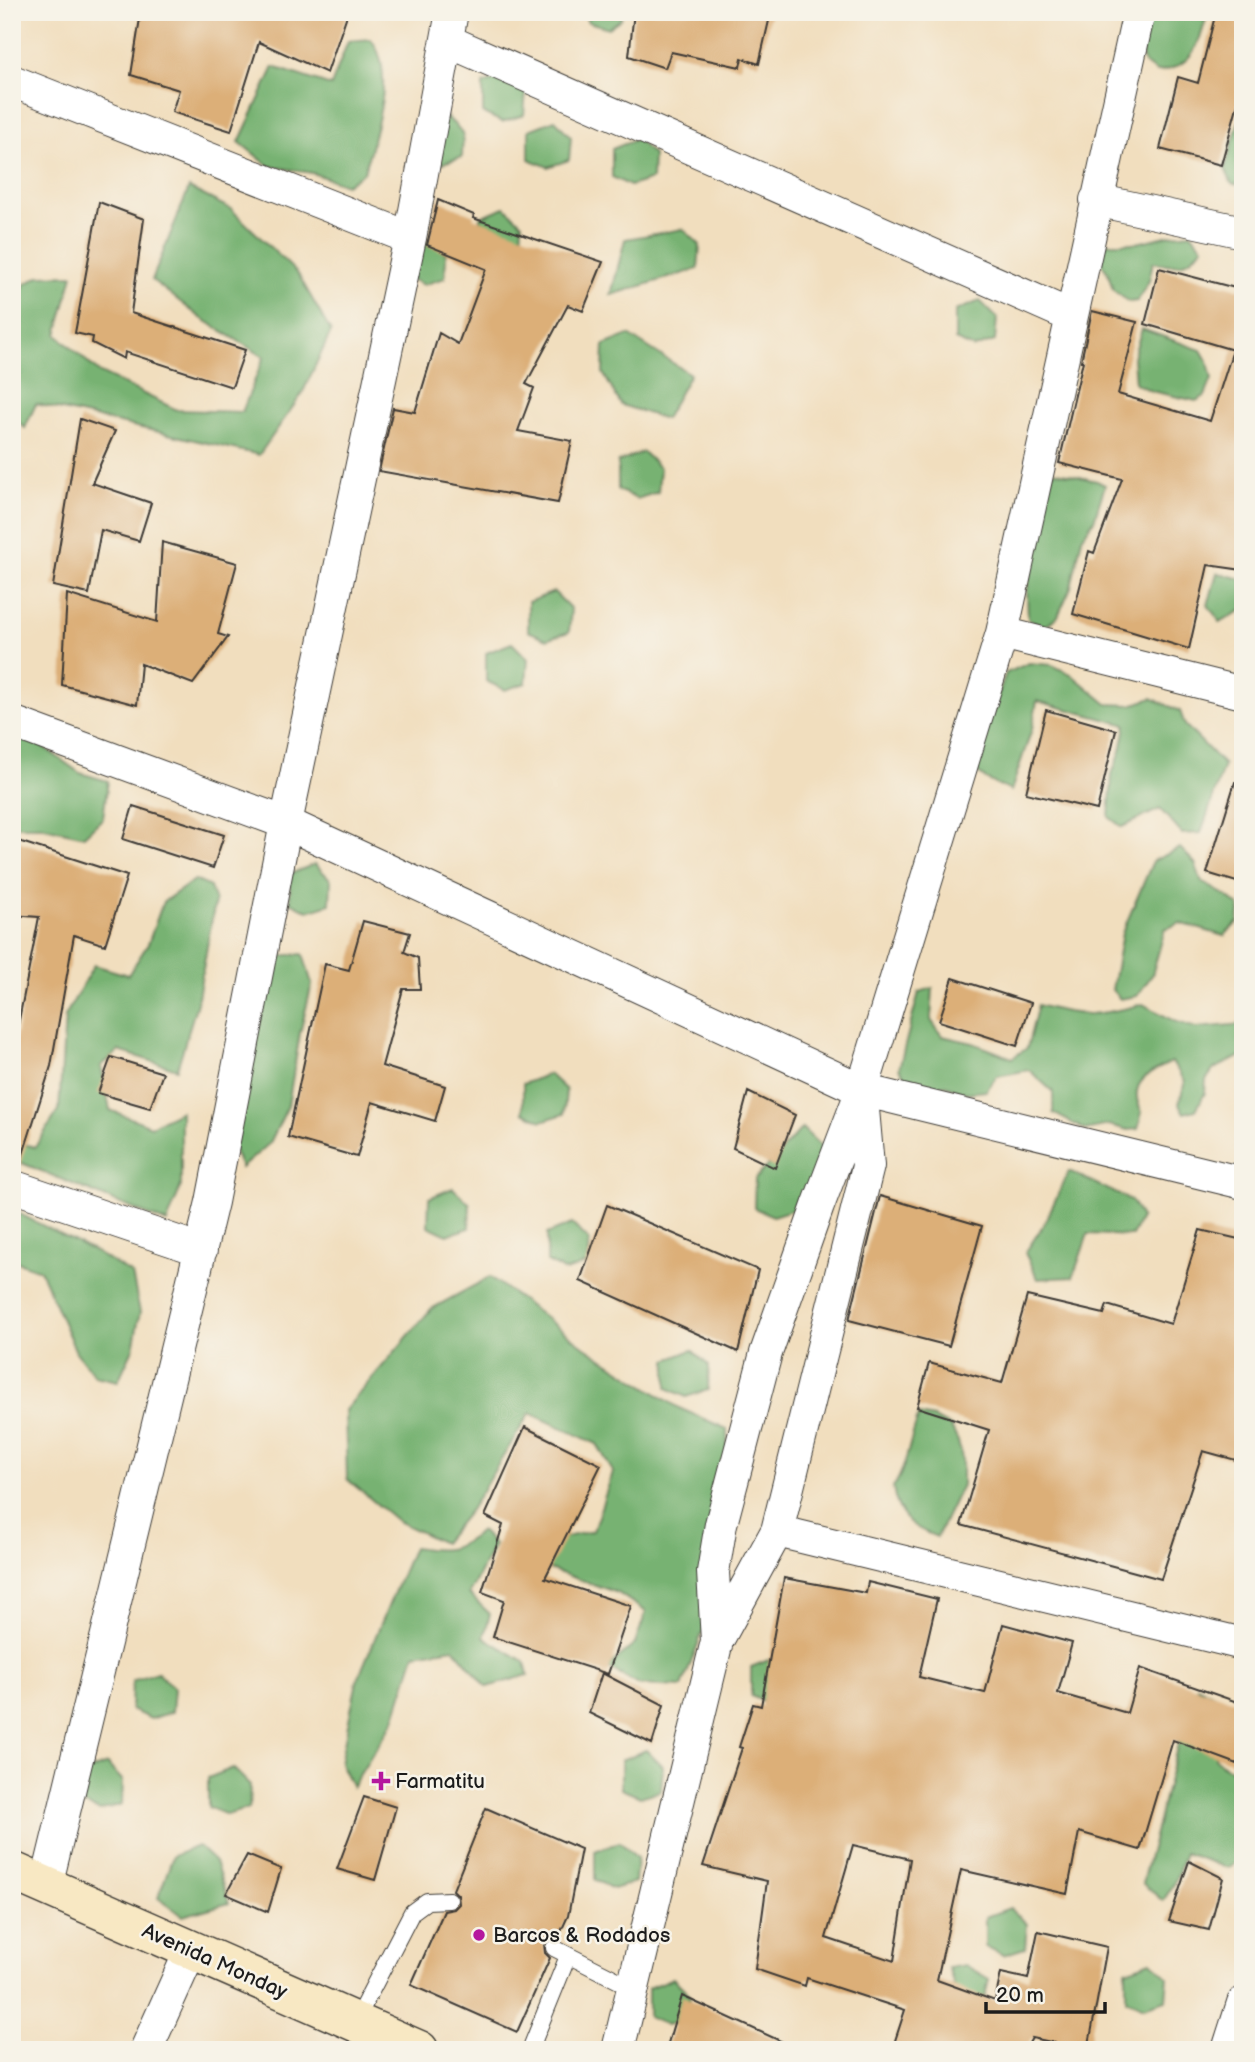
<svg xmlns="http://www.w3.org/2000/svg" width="1255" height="2062" viewBox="0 0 1255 2062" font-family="'Balsamiq Sans',sans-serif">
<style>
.forest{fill:#77b272;stroke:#4a6747;stroke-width:2}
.building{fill:#dcaf78;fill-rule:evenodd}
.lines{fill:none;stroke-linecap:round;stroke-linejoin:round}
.service-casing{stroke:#3c3934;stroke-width:18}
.minor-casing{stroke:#3c3934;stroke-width:34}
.secondary-casing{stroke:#3c3934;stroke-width:41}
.service{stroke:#fff;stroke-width:16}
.minor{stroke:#fff;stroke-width:32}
.secondary{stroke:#f8e8c3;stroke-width:38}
.poi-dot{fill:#b5179e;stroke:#f7f3e8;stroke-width:2.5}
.labels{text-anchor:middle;stroke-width:5;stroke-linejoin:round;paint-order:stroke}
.poi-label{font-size:21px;fill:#1c1c1c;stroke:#f7f3e8;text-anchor:start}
.street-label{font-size:21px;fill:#1c1c1c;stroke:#f7f3e8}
</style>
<rect width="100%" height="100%" fill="#f7f3e8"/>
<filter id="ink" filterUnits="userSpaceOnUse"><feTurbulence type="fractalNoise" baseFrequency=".0143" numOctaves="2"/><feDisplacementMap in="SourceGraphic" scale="14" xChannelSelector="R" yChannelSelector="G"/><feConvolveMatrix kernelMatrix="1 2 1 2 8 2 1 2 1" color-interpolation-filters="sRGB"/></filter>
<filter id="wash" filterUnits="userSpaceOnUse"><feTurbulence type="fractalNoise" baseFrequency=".00686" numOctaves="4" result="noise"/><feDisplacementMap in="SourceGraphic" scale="28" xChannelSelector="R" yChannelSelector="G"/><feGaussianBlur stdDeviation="1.57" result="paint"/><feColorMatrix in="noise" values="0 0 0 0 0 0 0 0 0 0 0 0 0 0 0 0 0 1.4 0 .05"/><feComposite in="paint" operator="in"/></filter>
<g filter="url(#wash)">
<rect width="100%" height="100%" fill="#f1debe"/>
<path class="forest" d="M 583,12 L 623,12 L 621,19 L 608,28 L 588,22 Z
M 1145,12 L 1208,12 C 1199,44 1193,68 1156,72 L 1144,63 L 1140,46 Z
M 371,39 C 397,74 375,132 364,172 L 346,185 L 312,173 L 269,166 L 239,142 L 274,67 L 331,86 L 348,41 Z
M 509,75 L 526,91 L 524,115 L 502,122 L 483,113 L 483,84 Z
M 1243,115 L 1243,185 L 1232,184 L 1225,169 L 1238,124 Z
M 447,117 L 463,133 L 462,157 L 440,164 L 421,155 Z
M 555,120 L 571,137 L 569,160 L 548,167 L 529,159 L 529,130 Z
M 637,139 L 653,155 L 652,179 L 630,186 L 612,177 L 612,149 Z
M 189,188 L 231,209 L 298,274 L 331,332 L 302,394 L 259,455 L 36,404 L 25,428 L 12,416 L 12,305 L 24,285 L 39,276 L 73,275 L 57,335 L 100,373 L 177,410 L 242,412 L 264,357 L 201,318 L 152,280 Z
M 505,207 L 522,223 L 521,247 L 480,245 L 480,217 Z
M 683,229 L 700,245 L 698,269 L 611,295 L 625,239 Z
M 1191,233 L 1203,247 C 1185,267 1179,267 1153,262 L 1149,281 L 1137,301 L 1129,302 L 1113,290 L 1108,273 L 1099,260 L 1107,243 L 1137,243 L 1170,235 Z
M 430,238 L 446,254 L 445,278 L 423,285 L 405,276 L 405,248 Z
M 980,301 L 997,318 L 995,341 L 974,348 L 955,340 L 955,311 Z
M 1142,329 L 1201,350 L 1208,362 L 1212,379 L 1205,396 L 1196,401 L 1151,391 L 1135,383 L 1133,357 Z
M 629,335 L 690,374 L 665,419 L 621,405 L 603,373 L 604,345 Z
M 643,452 L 660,468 L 658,492 L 637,499 L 618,490 L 618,462 Z
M 1054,471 L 1097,481 L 1105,485 L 1094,520 L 1082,538 L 1071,587 L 1058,616 L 1045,626 L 1028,619 L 1027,592 L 1045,491 Z
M 1217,573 L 1243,579 L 1243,610 L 1220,622 L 1208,605 Z
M 554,592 L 571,609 L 569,632 L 547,639 L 528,631 L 528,602 Z
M 512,643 L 528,659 L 526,683 L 505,690 L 486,681 L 486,653 Z
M 1029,663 L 1052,665 L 1071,674 L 1107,704 L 1131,705 L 1152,698 L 1180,711 L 1185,725 L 1224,765 L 1201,833 L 1182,834 L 1160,809 L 1122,827 L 1109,817 L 1112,774 L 1121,751 L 1126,725 L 1037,701 L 1032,729 L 1011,791 L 987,780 L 977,772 L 979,748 L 1006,673 Z
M 12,732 L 35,741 L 80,773 L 108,781 L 103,818 L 84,836 L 40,826 L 12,826 Z
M 1180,848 L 1195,863 L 1202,882 L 1228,897 L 1240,907 L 1238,922 L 1224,936 L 1180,923 L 1165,929 L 1152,975 L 1137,996 L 1120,999 L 1112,990 L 1122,933 L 1153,861 Z
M 315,864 L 331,880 L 330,904 L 308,911 L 290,902 L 290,874 Z
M 195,880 L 210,887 L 215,902 L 197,1003 L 177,1069 L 119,1051 L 101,1066 L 110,1110 L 151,1126 L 181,1111 L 181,1186 L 167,1223 L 12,1159 L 12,1141 L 35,1147 L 59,1110 L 65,1016 L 94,965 L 128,975 L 148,944 L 163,902 Z
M 303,954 L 312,984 L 300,1033 L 288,1106 L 270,1143 L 241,1168 L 231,1144 L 275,956 Z
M 933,988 L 931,1020 L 942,1036 L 973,1043 L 1012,1058 L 1027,1048 L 1038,1005 C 1083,1018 1098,1016 1143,1004 L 1174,1021 L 1196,1028 L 1243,1024 L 1243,1055 L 1214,1069 L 1206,1080 L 1205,1093 L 1196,1110 L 1184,1113 L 1179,1104 L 1185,1081 L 1172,1062 C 1149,1073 1126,1083 1142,1112 L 1138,1129 L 1128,1130 L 1109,1125 L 1085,1130 L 1053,1113 L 1053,1092 L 1029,1070 L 997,1076 L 986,1091 L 966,1093 L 945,1085 L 916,1092 L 899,1068 L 919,992 Z
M 549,1074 L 566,1090 L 564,1114 L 542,1121 L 523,1112 L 523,1084 Z
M 802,1128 L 837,1162 L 795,1209 L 773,1216 L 754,1208 L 755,1179 Z
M 1069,1171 L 1132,1201 L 1141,1218 L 1132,1236 L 1088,1234 L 1073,1277 L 1038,1279 L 1025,1253 L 1044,1224 Z
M 453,1188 L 470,1204 L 469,1228 L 447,1235 L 428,1226 L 429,1198 Z
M 12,1210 L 93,1251 L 132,1274 L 140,1312 L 133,1349 L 118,1381 L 95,1376 L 76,1352 L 40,1270 L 12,1260 Z
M 572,1224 L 589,1240 L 587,1264 L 565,1271 L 547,1262 L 547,1234 Z
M 490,1277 L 585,1347 L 679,1408 L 727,1429 L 728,1480 L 704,1628 L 682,1687 L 639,1685 L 607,1667 L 635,1644 L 646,1612 L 618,1593 L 506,1554 L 548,1541 L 593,1531 L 613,1472 L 597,1444 L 530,1413 L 470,1510 L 443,1543 L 397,1521 L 347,1479 L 345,1410 L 431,1309 Z
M 692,1350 L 709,1366 L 708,1390 L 686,1397 L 667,1388 L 667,1360 Z
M 919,1415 L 934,1418 L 951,1427 L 958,1441 L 962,1458 L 962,1485 L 937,1537 C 910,1527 898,1517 893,1488 C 908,1465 909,1440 919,1415 Z
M 481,1531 L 494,1545 L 469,1594 L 490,1614 L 484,1637 L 525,1662 L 528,1675 L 487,1687 L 454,1648 L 415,1654 L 394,1720 L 352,1787 L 340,1763 L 357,1681 L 413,1547 C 446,1552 454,1552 481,1531 Z
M 776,1657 L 770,1704 L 751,1696 L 751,1667 Z
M 157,1672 L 174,1688 L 172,1712 L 151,1719 L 131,1710 L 132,1681 Z
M 1197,1686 L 1227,1702 L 1215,1758 L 1225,1767 L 1243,1773 L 1243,1852 L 1241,1859 L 1228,1868 L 1185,1853 L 1174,1884 L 1163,1901 L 1142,1883 L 1182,1728 Z
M 646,1750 L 663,1767 L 661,1791 L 640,1797 L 621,1789 L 621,1760 Z
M 107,1764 L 123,1781 L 122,1804 L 100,1811 L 81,1803 L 81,1774 Z
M 233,1768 L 250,1785 L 249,1808 L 227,1815 L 208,1807 L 208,1778 Z
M 620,1842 L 637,1858 L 635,1882 L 613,1889 L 595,1880 L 595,1851 Z
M 198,1846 L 215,1862 L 229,1903 L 183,1916 L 158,1898 L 173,1856 Z
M 1010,1908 L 1027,1924 L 1025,1948 L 1003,1955 L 985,1946 L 985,1917 Z
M 1151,1961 L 1168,1977 L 1166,2000 L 1144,2007 L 1126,1999 L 1126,1970 Z
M 965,1965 L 989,1979 L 978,2031 L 957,1994 L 948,1968 Z
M 673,1978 L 690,1995 L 688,2018 L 667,2025 L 648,2017 L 648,1988 Z"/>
<g id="blocks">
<path class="building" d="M 141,12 L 348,12 L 327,73 L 259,42 L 231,131 L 172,112 L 179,90 L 131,75 Z
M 634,12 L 771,12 L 759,64 L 742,58 L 740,67 L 671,52 L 665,68 L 629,56 Z
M 1216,12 L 1243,12 L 1243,85 L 1221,165 L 1160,149 L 1178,77 L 1198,83 Z
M 438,200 L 474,215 L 473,218 L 603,262 L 583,311 L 568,305 L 526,384 L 534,388 L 518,431 L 572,441 L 558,503 L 379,471 L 393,408 L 415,412 L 439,333 L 458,344 L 486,269 L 427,245 Z
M 99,202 L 144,219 L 131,313 L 245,350 L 232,387 L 125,352 L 124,359 L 92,343 L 93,337 L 75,333 Z
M 1159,268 L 1243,290 L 1243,570 L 1208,565 L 1189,649 L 1073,614 L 1089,551 L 1094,553 L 1122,479 L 1059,463 L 1083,361 L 1081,361 L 1092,311 L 1137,322 L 1118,394 L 1210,421 L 1233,350 L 1145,324 Z
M 80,419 L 115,431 L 92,483 L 151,503 L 139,541 L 101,530 L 89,594 L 53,586 Z
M 162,542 L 237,563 L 218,634 L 228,637 L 193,684 L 141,664 L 137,705 L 62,685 L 67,594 L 157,622 Z
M 1046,710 L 1116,730 L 1097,810 L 1026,793 Z
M 1235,782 L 1243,783 L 1243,884 L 1207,873 Z
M 133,806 L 224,835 L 213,868 L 123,839 Z
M 12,839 L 127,876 L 105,945 L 74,935 L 51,1066 L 19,1167 L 12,1166 L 12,1056 L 39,917 L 12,915 Z
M 363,921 L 410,933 L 404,952 L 418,958 L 420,989 L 403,989 L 382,1066 L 445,1086 L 435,1121 L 372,1102 L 357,1157 L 288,1137 L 325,964 L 349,970 Z
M 953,978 L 1031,1003 L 1017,1046 L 939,1021 Z
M 111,1057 L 163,1073 L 150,1108 L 98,1093 Z
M 748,1092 L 795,1115 L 775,1168 L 733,1148 Z
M 880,1196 L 982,1226 L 949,1346 L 849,1320 Z
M 607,1205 L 758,1270 L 738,1352 L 580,1281 Z
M 1200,1230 L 1243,1240 L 1243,1462 L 1203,1451 L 1161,1579 L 961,1525 L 989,1430 L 917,1407 L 929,1363 L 1002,1383 L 1027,1296 L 1104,1314 L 1107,1305 L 1171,1324 Z
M 525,1427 L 601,1465 L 545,1578 L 631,1606 L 608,1674 L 493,1637 L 504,1600 L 482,1592 L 503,1525 L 485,1516 Z
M 784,1578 L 866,1593 L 868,1582 L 937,1599 L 919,1677 L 985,1693 L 1003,1624 L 1072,1643 L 1058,1693 L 1127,1713 L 1140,1668 L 1243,1704 L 1243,1766 L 1173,1740 L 1140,1850 L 1079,1832 L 1067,1894 L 961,1870 L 937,1980 L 995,2001 L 1001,1973 L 1028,1979 L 1038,1931 L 1107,1947 L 1088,2050 L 1032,2038 L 1025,2050 L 892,2050 L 905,2010 L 807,1978 L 805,1986 L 755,1969 L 767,1881 L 703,1866 L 742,1748 L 739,1747 L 753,1704 L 761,1706 ZM 853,1845 L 910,1859 L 894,1961 L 826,1938 Z
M 602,1673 L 664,1705 L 652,1744 L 589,1713 Z
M 364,1797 L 396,1807 L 375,1880 L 337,1869 Z
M 486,1808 L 581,1849 L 568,1916 L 558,1938 L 549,1939 L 544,1944 L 545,1953 L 550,1958 L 517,2032 L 411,1985 L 444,1911 L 454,1909 L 459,1904 L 458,1895 L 453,1890 Z
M 247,1855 L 281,1869 L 268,1912 L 226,1894 Z
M 1189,1861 L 1223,1878 L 1209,1930 L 1169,1921 Z
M 682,1996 L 800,2050 L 666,2050 Z"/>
</g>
</g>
<g filter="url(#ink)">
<use href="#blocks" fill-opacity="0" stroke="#3c3934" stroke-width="2"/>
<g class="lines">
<defs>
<path id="service" d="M 554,1948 L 633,1988
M 355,2022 L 412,1912 L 427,1901 L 449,1900
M 530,2050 L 568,1956"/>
<path id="minor" d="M 448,41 L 1071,316
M 12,81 L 410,238
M 1096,200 L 1243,232
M 1002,633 L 1243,693
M 12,722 L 286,823 L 862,1090 L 1243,1183
M 12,1186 L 201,1250
M 777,1531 L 1243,1644
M 717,1641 L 713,1572 L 721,1524 L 766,1353 L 818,1206 L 862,1090 L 1002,633 L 1139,12
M 46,1886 L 212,1202 L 286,823 L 410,238 L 452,12
M 146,2050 L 191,1950
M 618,2050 L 717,1641 L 777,1531 L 868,1166 L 862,1098
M 1228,2050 L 1243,2003"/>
<path id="secondary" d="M 12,1871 L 419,2050"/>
</defs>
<use href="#service" class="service-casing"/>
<use href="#minor" class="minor-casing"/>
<use href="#secondary" class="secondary-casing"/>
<use href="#service" class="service"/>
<use href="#minor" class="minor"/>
<use href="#secondary" class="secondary"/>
</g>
</g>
<g class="poi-dot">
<path d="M377.5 1770.5h7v7h7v7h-7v7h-7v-7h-7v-7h7z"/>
<circle cx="479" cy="1935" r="7"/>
</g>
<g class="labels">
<g class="poi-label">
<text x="395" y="1788">Farmatitu</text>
<text x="493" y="1942">Barcos &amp; Rodados</text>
</g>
<g class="street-label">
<text transform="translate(215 1961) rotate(24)" y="7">Avenida Monday</text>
</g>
</g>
<rect width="1255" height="2062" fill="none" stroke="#f7f3e8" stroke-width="42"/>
<path d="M986 2002v10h119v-10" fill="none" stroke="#1c1c1c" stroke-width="3.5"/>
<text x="996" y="2002" font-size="21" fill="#1c1c1c" stroke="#f7f3e8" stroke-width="5" paint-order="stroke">20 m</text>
</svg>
